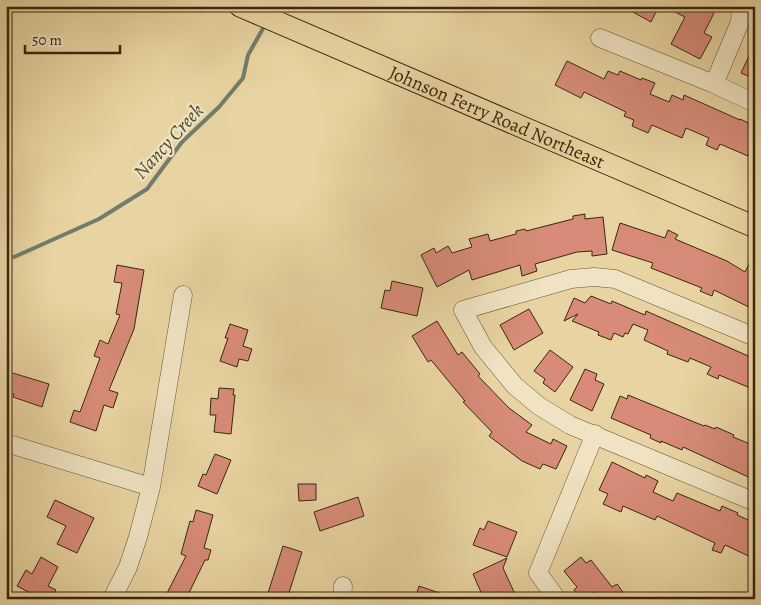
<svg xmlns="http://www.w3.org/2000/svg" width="761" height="605" viewBox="0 0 761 605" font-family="Alegreya,serif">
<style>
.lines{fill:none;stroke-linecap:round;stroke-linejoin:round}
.stream{stroke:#727d6c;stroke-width:4}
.building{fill:#d78b78;stroke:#39270e}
.minor-casing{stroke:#655233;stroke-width:19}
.major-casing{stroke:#39270e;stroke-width:23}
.minor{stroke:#f0e3c3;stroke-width:18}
.major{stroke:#e8d4a2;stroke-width:21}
.labels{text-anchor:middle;stroke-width:4.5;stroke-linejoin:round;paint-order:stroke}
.street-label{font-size:19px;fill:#39270e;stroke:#f0e3c3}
.water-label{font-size:20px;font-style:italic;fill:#514b35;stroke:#f0e3c3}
</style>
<rect width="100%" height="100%" fill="#e8d4a2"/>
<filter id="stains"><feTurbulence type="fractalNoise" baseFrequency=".004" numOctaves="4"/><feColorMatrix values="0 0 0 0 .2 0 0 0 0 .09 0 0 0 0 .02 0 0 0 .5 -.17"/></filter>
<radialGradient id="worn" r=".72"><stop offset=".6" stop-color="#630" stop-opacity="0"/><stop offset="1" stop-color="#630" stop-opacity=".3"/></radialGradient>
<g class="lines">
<path class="stream" d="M 273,13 L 278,6
M 6,256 L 14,257 L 99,219 L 147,189 L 182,142 L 219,107 L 243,78 L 248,55 L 265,25"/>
</g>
<path class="building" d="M 622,6 L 659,6 L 651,22 Z
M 663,6 L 699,6 L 714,13 L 704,33 L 712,37 L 700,59 L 671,44 L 685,17 Z
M 755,43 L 755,79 L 741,73 Z
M 567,61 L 604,79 L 608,71 L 618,75 L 620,71 L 641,80 L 642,78 L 655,83 L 650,94 L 669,102 L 672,95 L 683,100 L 684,95 L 740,120 L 740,119 L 755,126 L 755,142 L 748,156 L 720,144 L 717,150 L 706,145 L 709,138 L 686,128 L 682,138 L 652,125 L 648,133 L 632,126 L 634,120 L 624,116 L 626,112 L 584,92 L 581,98 L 555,85 Z
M 585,214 L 585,219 L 603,217 L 607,254 L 592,256 L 592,251 L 577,252 L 535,264 L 537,271 L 522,276 L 520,265 L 472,280 L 469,270 L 437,287 L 421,255 L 434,248 L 436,253 L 448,246 L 452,253 L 472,247 L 469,239 L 488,234 L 490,241 L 516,234 L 516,231 L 525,229 L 526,231 L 573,219 L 573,216 Z
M 620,223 L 665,238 L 668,230 L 678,235 L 675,239 L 727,261 L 745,272 L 755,252 L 755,310 L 714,290 L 712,296 L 700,291 L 702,288 L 651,268 L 653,263 L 612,250 Z
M 117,265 L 144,270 L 134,329 L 109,390 L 118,393 L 113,408 L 104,405 L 96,431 L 70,422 L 74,410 L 80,412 L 100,358 L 94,356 L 100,340 L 108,344 L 120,315 L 116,314 L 122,283 L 114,282 Z
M 392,281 L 423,288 L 417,316 L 381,308 L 385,290 L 390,291 Z
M 591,296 L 611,304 L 612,301 L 645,315 L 646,311 L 755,359 L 755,390 L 719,375 L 718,379 L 707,374 L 711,367 L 690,358 L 688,362 L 667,354 L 668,351 L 644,340 L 648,330 L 633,324 L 628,334 L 625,333 L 623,337 L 614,333 L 611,340 L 598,335 L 599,332 L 572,321 L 578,314 L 564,321 L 574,298 L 585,303 Z
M 529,309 L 543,333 L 514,350 L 500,325 Z
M 437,321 L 458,355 L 462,352 L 480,374 L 478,376 L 509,408 L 532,425 L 526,432 L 551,444 L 553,439 L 567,446 L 556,469 L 543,464 L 540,469 L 522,461 L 489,436 L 492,432 L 463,402 L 465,401 L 431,360 L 428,362 L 412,336 Z
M 230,324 L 248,330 L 243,346 L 252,349 L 248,361 L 239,359 L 237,367 L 220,361 L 228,338 L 225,338 Z
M 550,350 L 573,367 L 555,392 L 543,383 L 545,379 L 534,371 Z
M 585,369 L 597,374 L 595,380 L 604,384 L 592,411 L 570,400 Z
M 6,371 L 49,384 L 42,407 L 13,397 L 14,394 L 6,391 Z
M 219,388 L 234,389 L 233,395 L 235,395 L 231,434 L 214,432 L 216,415 L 210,415 L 211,398 L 218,399 Z
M 628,395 L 704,426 L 705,425 L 715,429 L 716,427 L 734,435 L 733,437 L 755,446 L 755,480 L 683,447 L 682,450 L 661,441 L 661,443 L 650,438 L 651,435 L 611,418 L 620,396 L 627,399 Z
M 215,454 L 231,460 L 217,494 L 198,486 L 203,474 L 206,475 Z
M 612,462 L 645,478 L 646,475 L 658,481 L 653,492 L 673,501 L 677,493 L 720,511 L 722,506 L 738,513 L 737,515 L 755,523 L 755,559 L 725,545 L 721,553 L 712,550 L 715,543 L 657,516 L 655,520 L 623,506 L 621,512 L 603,504 L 608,494 L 599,490 Z
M 298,484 L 316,484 L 316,500 L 299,501 Z
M 358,497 L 364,516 L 320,531 L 314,512 Z
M 55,500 L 94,518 L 77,553 L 57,544 L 66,526 L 47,517 Z
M 196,510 L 213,515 L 204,548 L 211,550 L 208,560 L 205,560 L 186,599 L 164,599 L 186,556 L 181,554 L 190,521 L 193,522 Z
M 488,521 L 517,532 L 507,557 L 473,545 L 480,528 L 484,530 Z
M 283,546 L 302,552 L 287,599 L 277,599 L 267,596 Z
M 41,557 L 58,567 L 48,586 L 56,590 L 51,599 L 42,599 L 17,586 L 26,570 L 32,574 Z
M 581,557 L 586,563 L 591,560 L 612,587 L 617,584 L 628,599 L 597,599 L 594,592 L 586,599 L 581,599 L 574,590 L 577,587 L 564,571 Z
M 507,558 L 503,568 L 515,594 L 505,599 L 484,599 L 473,574 Z
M 419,586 L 451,597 L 451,599 L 415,599 Z"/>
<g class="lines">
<defs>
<path id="minor" d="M 600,38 L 714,84 L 755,103
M 714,84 L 740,22 L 741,6
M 755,337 L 615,279 L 594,277 L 571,279 L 463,310 L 483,347 L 515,386 L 539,406 L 570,425 L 755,502
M 6,443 L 151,487
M 112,599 L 128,567 L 138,537 L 151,487 L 183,295
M 342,599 L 343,586
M 557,599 L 538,573 L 595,434"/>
<g id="major">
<path id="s1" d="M 240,6 L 755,227"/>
</g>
</defs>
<use href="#minor" class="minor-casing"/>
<use href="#major" class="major-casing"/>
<use href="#minor" class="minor"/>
<use href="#major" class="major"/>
</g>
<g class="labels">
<g class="street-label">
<text dy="7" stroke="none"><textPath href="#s1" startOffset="280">Johnson Ferry Road Northeast</textPath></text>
</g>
<g class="water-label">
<text transform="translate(168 141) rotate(-48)" y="7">Nancy Creek</text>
</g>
</g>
<rect width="761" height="605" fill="none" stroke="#e8d4a2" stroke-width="25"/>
<rect x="8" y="8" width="746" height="590" fill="none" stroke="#39270e" stroke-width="2.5"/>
<rect x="12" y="12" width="736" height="580" fill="none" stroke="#39270e"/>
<path d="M25 45v8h95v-8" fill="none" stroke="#39270e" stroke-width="2.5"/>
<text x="32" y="45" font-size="15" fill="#39270e" stroke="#f0e3c3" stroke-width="4" paint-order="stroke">50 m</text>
<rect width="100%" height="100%" filter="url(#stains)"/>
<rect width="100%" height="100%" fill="url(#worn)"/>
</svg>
